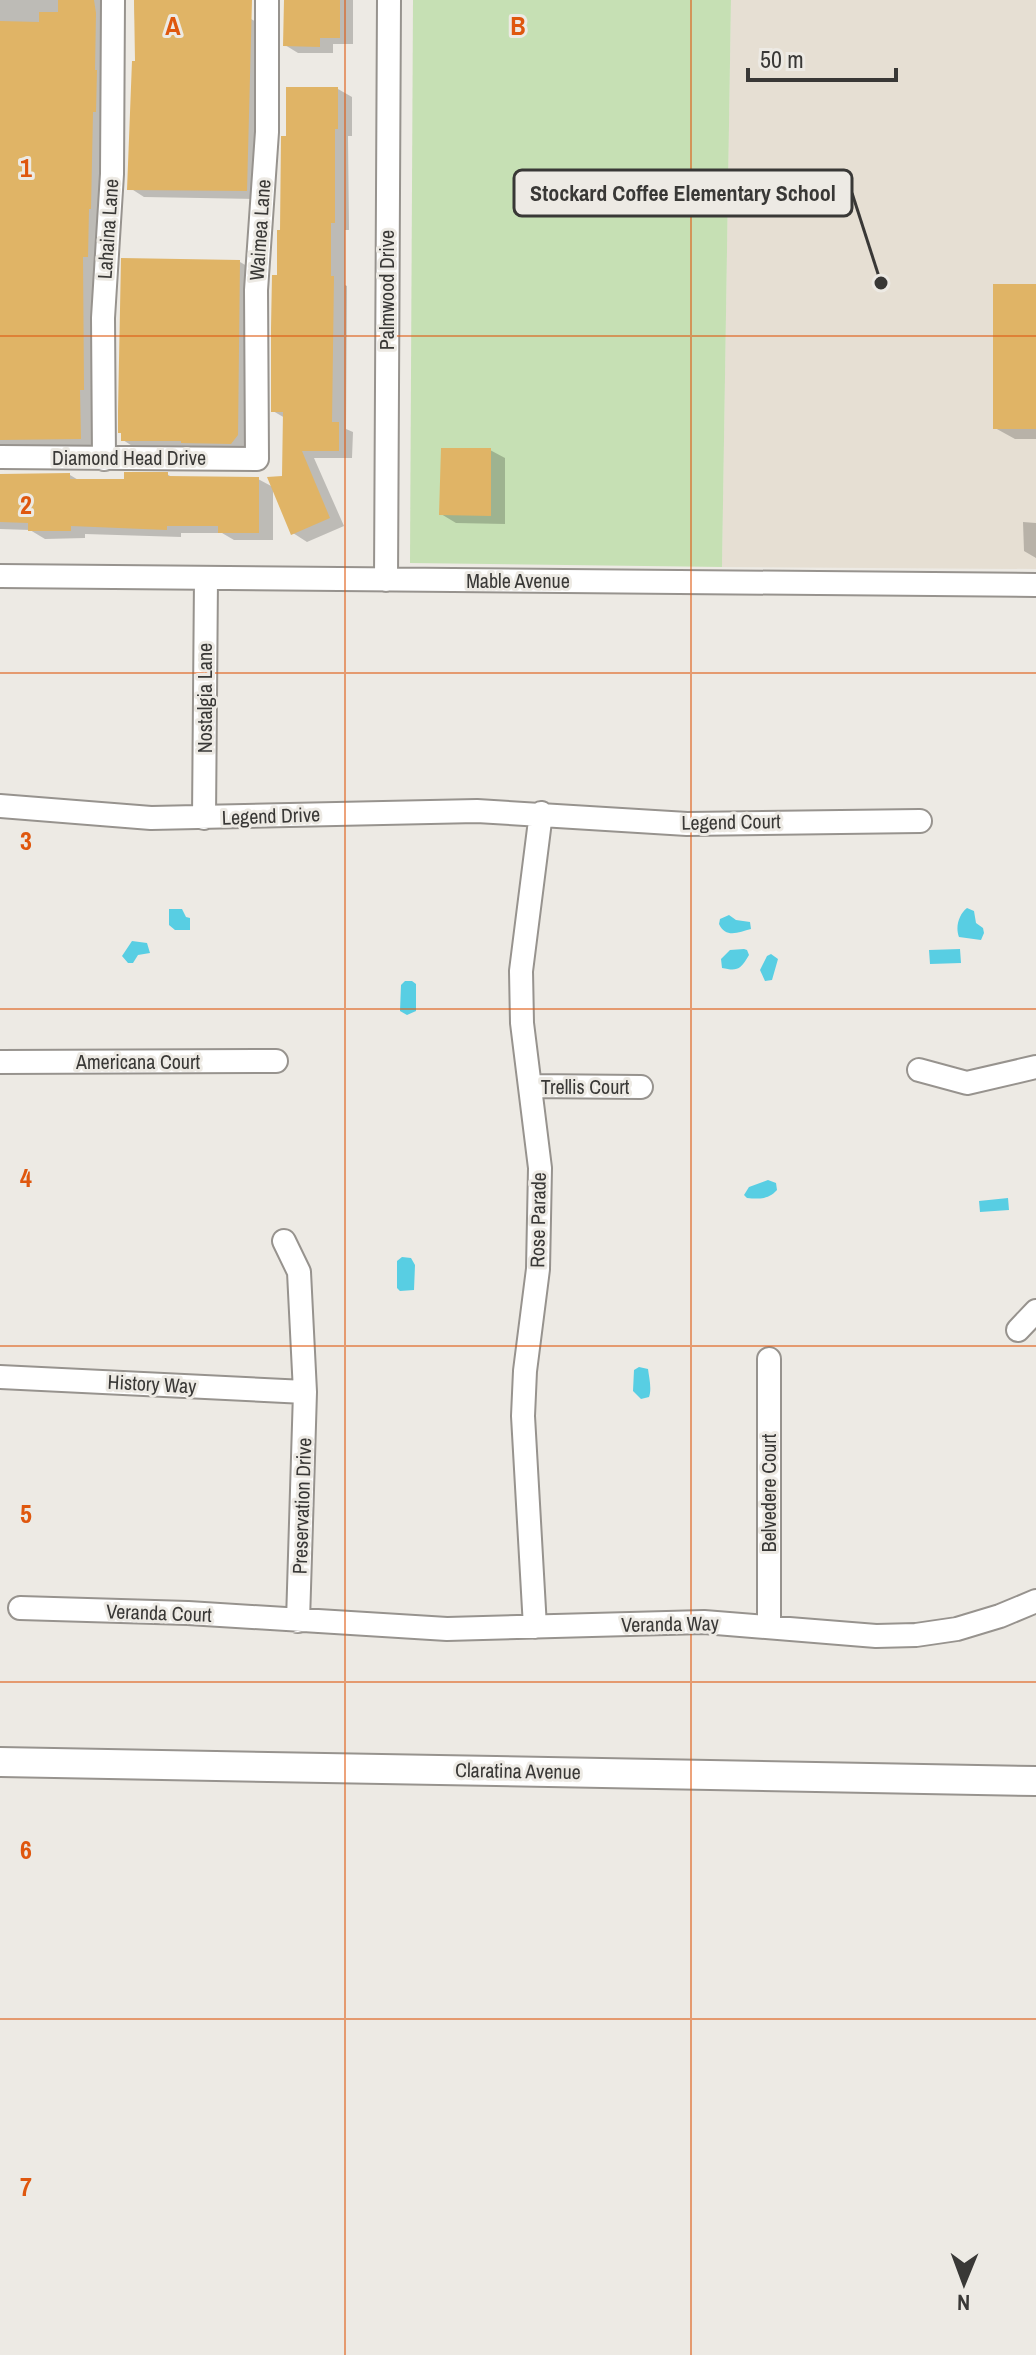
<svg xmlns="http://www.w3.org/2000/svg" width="1036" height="2355" viewBox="0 0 1036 2355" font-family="'Archivo Narrow',sans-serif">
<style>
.built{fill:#e6dfd3}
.green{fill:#c6e0b4}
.water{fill:#58cee3}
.shadow{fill:#0003}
.building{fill:#e0b466}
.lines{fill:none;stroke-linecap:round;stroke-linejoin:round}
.minor-casing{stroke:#97938e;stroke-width:26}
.major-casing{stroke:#97938e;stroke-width:32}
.minor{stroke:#fff;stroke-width:22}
.major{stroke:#fff;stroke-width:28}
.grid{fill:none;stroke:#df570e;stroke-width:2;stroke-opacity:0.55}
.labels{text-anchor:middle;stroke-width:6;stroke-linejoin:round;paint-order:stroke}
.street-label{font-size:20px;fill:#393836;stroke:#edeae4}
.grid-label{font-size:26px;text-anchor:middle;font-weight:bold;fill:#df570e;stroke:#edeae4;stroke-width:6;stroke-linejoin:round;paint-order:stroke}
.leader{fill:none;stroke:#393836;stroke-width:3}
.callout-dot{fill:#393836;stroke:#edeae4;stroke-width:3}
.callout{fill:#edeae4;stroke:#393836;stroke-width:3}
.callout-label{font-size:22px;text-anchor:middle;font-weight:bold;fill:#393836}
</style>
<rect width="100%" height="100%" fill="#edeae4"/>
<path class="built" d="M 731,0 L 1036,0 L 1036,569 L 722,567 Z"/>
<path class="green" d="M 413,0 L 731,0 L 722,567 L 410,563 Z"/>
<path class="water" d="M 967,908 L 974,911 L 976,923 L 983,928 L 984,933 L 981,940 L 959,937 C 955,927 959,914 967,908 Z
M 169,909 L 182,909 L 186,917 L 190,918 L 190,930 L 175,930 L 169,925 Z
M 729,915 L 736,920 L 750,922 L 751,929 C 739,932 726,939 719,924 L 720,919 Z
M 132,941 L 147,943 L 150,953 L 138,955 L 133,963 L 128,963 L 122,956 Z
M 744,949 L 747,950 L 749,955 C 740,971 736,971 722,968 L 721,959 L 730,950 Z
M 960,949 L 961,963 L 930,964 L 929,950 Z
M 771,954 L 778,959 L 772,980 L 765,981 L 760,970 L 767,956 Z
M 405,981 L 412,981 L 416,984 L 416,1011 L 407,1015 L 400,1011 L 401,985 Z
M 768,1180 L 776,1183 L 777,1190 C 768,1200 758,1199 747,1198 L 744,1195 L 749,1187 Z
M 1008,1198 L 1009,1210 L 980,1212 L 979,1201 Z
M 402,1257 L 411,1258 L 415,1265 L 414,1290 L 400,1291 L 397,1288 L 397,1261 Z
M 639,1367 L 648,1369 C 649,1377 652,1389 649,1397 L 641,1399 L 633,1391 L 634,1370 Z"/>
<path class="shadow" d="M 0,0 L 109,0 L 95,446 L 0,446 Z
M 134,0 L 250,0 L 251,19 L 266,27 L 261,199 L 144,197 L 130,188 L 137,63 Z
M 285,0 L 353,0 L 353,44 L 333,44 L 333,53 L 298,53 L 285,45 Z
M 338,89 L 352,97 L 352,136 L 348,136 L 349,230 L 345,230 L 345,285 L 347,286 L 346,429 L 353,432 L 352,458 L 314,458 L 344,526 L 307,542 L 293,533 L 284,478 L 285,418 L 273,411 L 288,138 Z
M 240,262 L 254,270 L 246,451 L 137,449 L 123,440 Z
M 1036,286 L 1036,439 L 1015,439 L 995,428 Z
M 490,450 L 505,458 L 505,524 L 456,523 L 441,514 Z
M 0,474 L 70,475 L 80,481 L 126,481 L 167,474 L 173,478 L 258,479 L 273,487 L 273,540 L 234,540 L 222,533 L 181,533 L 181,537 L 85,534 L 85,538 L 45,539 L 30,530 L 0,529 Z
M 1023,522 L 1036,523 L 1036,558 L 1024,551 Z"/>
<path class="building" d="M 58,0 L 94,0 L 96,13 L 95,70 L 97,70 L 96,112 L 93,112 L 91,209 L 89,209 L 88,257 L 83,257 L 84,390 L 80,390 L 81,439 L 0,440 L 0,21 L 39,22 L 39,12 L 58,12 Z
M 134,0 L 252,0 L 247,191 L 127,190 L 132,61 L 135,61 Z
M 284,0 L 340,0 L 340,38 L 320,38 L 320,47 L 283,46 Z
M 286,87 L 338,87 L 338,129 L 335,129 L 335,223 L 331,223 L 331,276 L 334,276 L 332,422 L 339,422 L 339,451 L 302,451 L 330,518 L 291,535 L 267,477 L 282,476 L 283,412 L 271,412 L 271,328 L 272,275 L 277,275 L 277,230 L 280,230 L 281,136 L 286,136 Z
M 121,258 L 240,260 L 238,435 L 231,444 L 181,443 L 181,441 L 121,441 L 121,433 L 118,433 L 118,411 Z
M 993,284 L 1036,284 L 1036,429 L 993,429 Z
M 441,448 L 491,448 L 491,516 L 439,515 Z
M 124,472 L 168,472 L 168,476 L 259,477 L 259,533 L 218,533 L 218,526 L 167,526 L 167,530 L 71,526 L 71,531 L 28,531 L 28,523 L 0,522 L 0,474 L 70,473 L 70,479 L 124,479 Z"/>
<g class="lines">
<defs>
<path id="minor" d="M 0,457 L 257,459 L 256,290 L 267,132 L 267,0
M 104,459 L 103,318 L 112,174 L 113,0
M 0,576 L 1036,585
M 386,580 L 389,0
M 0,806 L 151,818 L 477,811 L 687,824 L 920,821
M 204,818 L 206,578
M 0,1062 L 276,1061
M 919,1070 L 967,1083 L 1036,1067
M 530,1086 L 641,1087
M 284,1241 L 299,1272 L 305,1392 L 298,1621
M 1018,1330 L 1036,1311
M 0,1377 L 305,1392
M 20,1608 L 188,1613 L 447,1629 L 704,1622 L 876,1636 L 916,1635 L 957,1629 L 1000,1616 L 1036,1601
M 769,1626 L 769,1359
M 535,1627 L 523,1416 L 525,1371 L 538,1269 L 540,1168 L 522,1023 L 521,971 L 541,813"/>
<path id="major" d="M 0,1762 L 1036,1781"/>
</defs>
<use href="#minor" class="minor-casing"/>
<use href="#major" class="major-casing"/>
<use href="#minor" class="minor"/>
<use href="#major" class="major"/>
</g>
<path class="grid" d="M 345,0 L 345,2355M 691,0 L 691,2355M 0,336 L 1036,336M 0,673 L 1036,673M 0,1009 L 1036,1009M 0,1346 L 1036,1346M 0,1682 L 1036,1682M 0,2019 L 1036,2019"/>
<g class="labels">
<g class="street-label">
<text transform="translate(108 229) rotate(-86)" y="7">Lahaina Lane</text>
<text transform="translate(260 230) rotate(-86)" y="7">Waimea Lane</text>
<text transform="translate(387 290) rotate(-90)" y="7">Palmwood Drive</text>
<text x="129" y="465">Diamond Head Drive</text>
<text x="518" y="588">Mable Avenue</text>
<text transform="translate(205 698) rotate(-90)" y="7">Nostalgia Lane</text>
<text transform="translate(271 816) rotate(-2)" y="7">Legend Drive</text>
<text transform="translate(731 822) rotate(-1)" y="7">Legend Court</text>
<text x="138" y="1069">Americana Court</text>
<text x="585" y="1094">Trellis Court</text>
<text transform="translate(538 1220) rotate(-89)" y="7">Rose Parade</text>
<text transform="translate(152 1384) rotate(3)" y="7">History Way</text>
<text transform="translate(769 1493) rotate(-90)" y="7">Belvedere Court</text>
<text transform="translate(302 1506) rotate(-88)" y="7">Preservation Drive</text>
<text transform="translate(159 1613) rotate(2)" y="7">Veranda Court</text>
<text transform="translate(670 1624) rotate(-1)" y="7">Veranda Way</text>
<text transform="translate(518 1771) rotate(1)" y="7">Claratina Avenue</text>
</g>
</g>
<g class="grid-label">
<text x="173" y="35">A</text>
<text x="518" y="35">B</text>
<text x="26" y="177">1</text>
<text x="26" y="514">2</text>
<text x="26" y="850">3</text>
<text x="26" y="1187">4</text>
<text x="26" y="1523">5</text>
<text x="26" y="1859">6</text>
<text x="26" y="2196">7</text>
</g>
<path class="leader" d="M881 283L852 193"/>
<circle class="callout-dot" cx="881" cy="283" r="8"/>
<rect class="callout" x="514" y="170" width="338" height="46" rx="8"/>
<g class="callout-label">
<text x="683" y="201">Stockard Coffee Elementary School</text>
</g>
<g transform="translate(964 2283) rotate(181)" stroke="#edeae4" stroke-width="6" paint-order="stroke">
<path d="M0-6L14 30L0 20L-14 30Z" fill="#393836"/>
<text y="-12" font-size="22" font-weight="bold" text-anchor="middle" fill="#393836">N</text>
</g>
<path d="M748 68v12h148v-12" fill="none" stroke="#393836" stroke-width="4"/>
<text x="760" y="68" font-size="24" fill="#393836" stroke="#edeae4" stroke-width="6" paint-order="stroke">50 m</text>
</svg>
